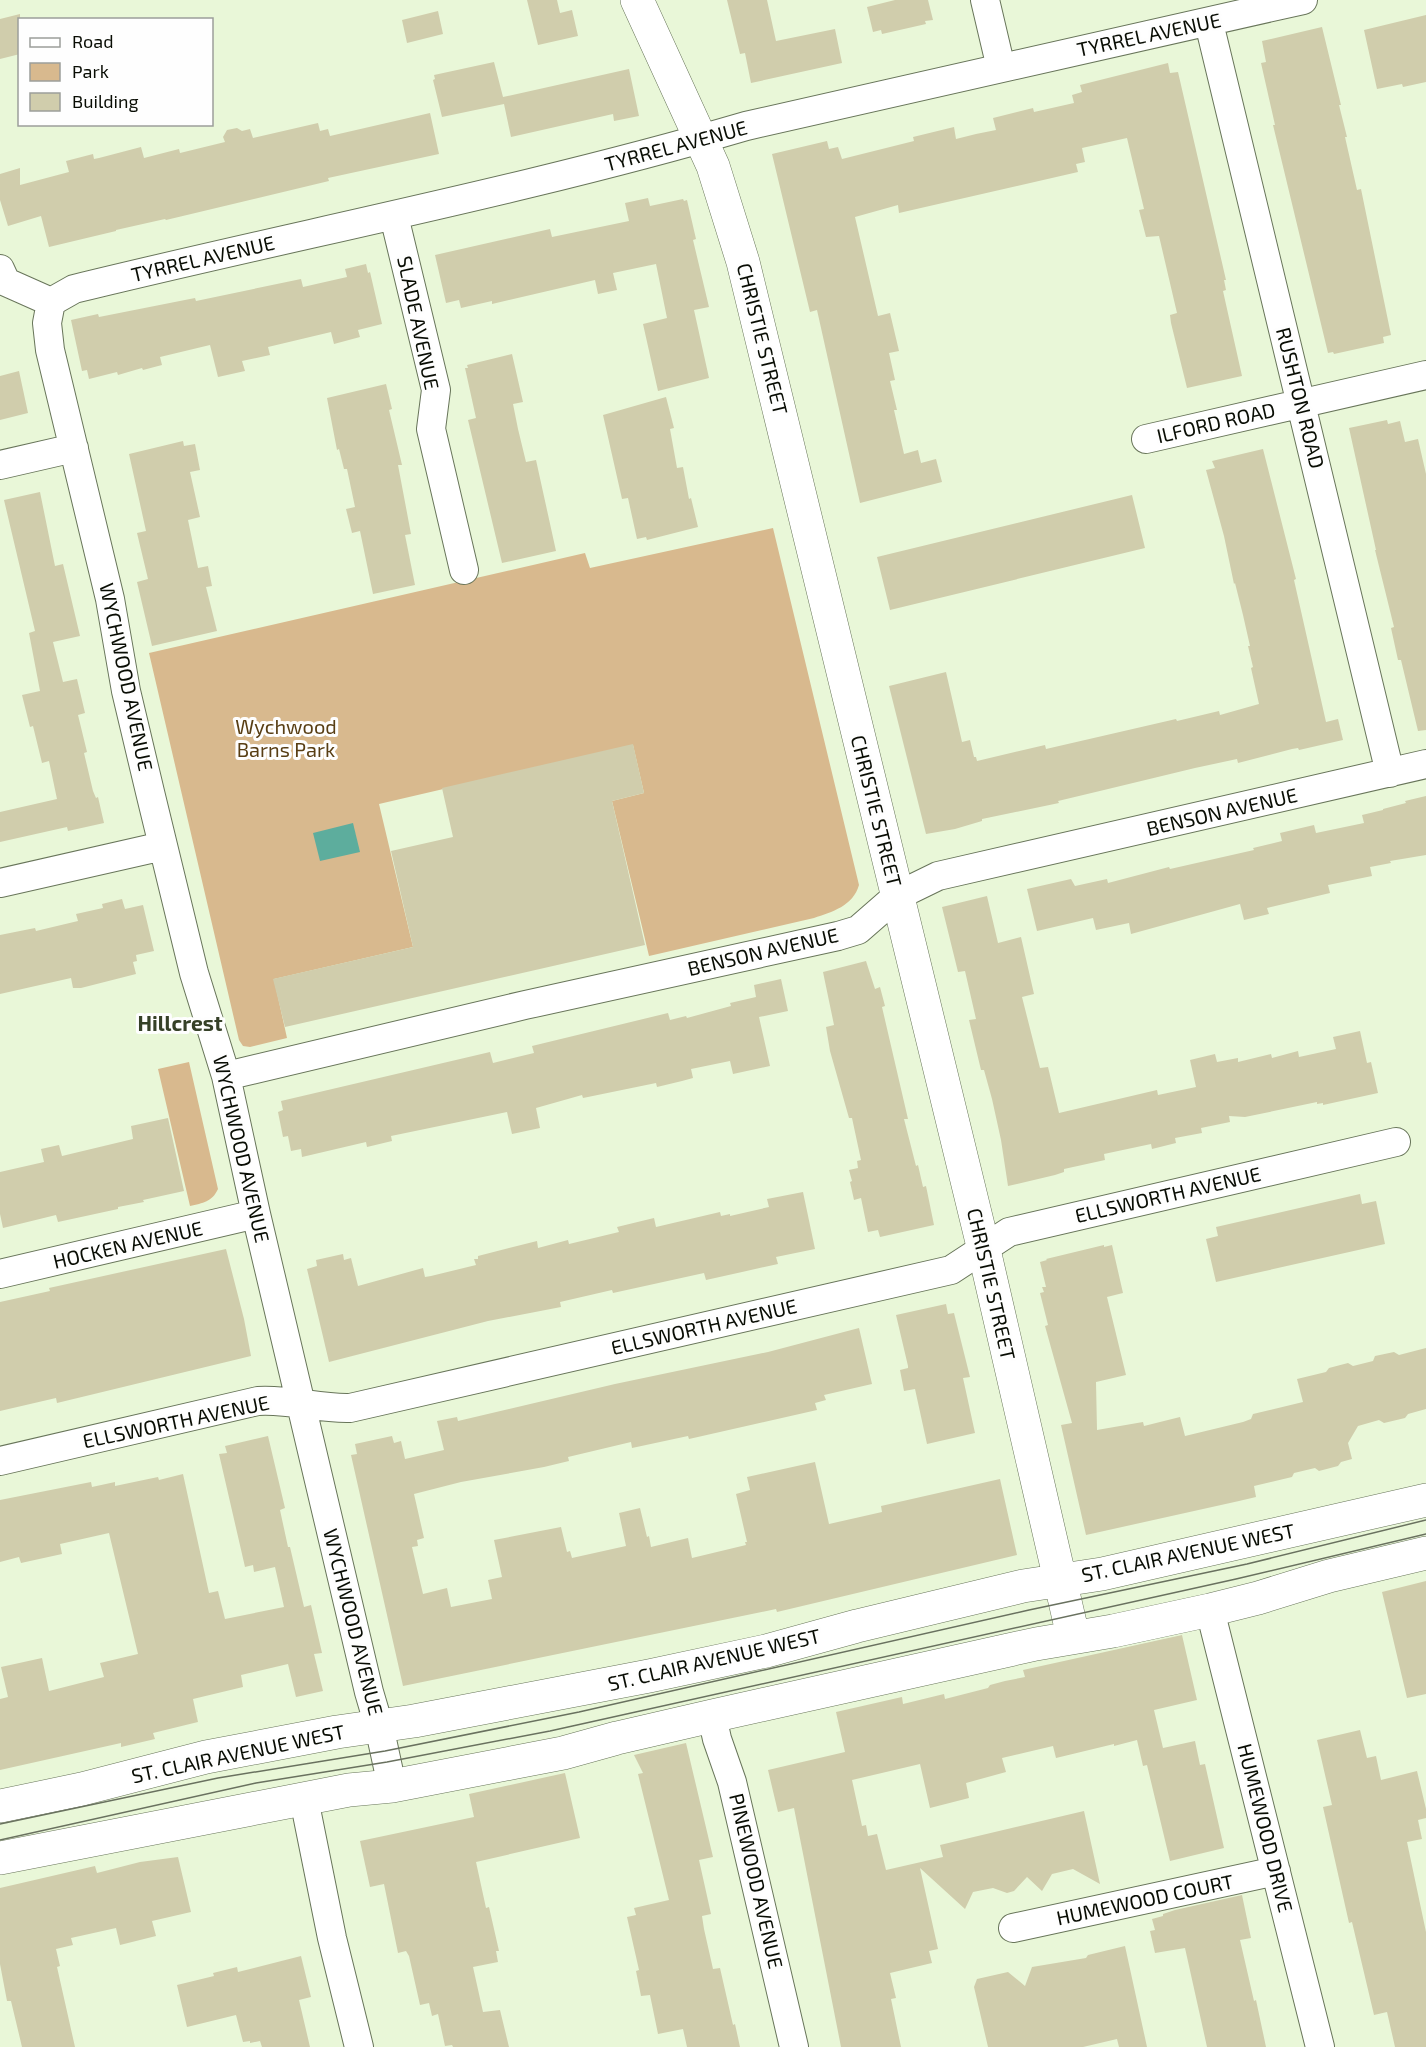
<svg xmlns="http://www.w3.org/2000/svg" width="1426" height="2047" viewBox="0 0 1426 2047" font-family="'Exo 2',sans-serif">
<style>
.green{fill:#d8b98e}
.water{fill:#5dad9d}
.building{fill:#d0cdac}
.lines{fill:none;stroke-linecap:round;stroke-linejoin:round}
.street-casing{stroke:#68755a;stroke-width:30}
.secondary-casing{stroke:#68755a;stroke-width:34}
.street{stroke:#fff;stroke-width:28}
.secondary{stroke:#fff;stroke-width:33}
.tram{stroke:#69715f;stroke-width:1.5}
.labels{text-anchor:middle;stroke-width:6;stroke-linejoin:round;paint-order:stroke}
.street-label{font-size:20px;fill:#090d04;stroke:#fefefe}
.park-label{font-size:20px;fill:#583e14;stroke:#fefefe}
.neighbourhood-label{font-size:21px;font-weight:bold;fill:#354027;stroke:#fefefe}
</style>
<rect width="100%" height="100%" fill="#e9f7d8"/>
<path class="green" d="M 773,528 L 859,885 C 853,906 832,912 814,918 L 649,956 L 612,801 L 644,793 L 633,745 L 379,804 L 413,947 L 274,979 L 287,1038 L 250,1047 L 243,1046 L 239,1040 L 149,653 L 585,553 L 590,568 Z
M 189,1062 L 218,1189 C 212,1202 203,1203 190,1206 L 158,1069 Z"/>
<path class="water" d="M 353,823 L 360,852 L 320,861 L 313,833 Z"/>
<path class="building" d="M 527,0 L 557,0 L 560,13 L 572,10 L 578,36 L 538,45 Z
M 727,0 L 767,0 L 776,41 L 835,29 L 842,63 L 751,83 L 745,53 L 740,54 Z
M 895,0 L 928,0 L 933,20 L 925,21 L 926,24 L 882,34 L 881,30 L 873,32 L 867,7 Z
M 438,11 L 443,34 L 407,43 L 402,20 Z
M 20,14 L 20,54 L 0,59 L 0,19 Z
M 1426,15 L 1426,82 L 1403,87 L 1402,84 L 1377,89 L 1364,30 Z
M 1322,27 L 1341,105 L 1339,105 L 1347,137 L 1345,137 L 1357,190 L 1361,189 L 1391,335 L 1383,337 L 1384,343 L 1334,354 L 1333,352 L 1328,353 L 1273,125 L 1275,125 L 1261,63 L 1266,62 L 1262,41 Z
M 494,62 L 503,97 L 629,69 L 639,116 L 614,121 L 613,114 L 511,137 L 504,104 L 442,117 L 433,80 L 435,79 L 434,75 Z
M 1168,63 L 1170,73 L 1178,72 L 1226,280 L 1224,280 L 1226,290 L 1223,291 L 1242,376 L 1187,388 L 1171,323 L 1170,315 L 1177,313 L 1159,236 L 1146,237 L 1139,210 L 1144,209 L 1127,138 L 1082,148 L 1085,162 L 1076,164 L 1078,172 L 899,213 L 898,205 L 855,217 L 878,316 L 890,313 L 899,351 L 889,353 L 895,380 L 890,381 L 897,410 L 894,410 L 904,454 L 918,450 L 921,463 L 936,459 L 942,482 L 860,503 L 817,310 L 810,312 L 772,154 L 827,141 L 829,149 L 838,147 L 842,159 L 914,141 L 913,137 L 954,127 L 956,139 L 976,134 L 996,130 L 993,118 L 1033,108 L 1034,112 L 1074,103 L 1072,95 L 1082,92 L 1080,85 Z
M 430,113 L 439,154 L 328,178 L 329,181 L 166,220 L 165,219 L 116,230 L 116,231 L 49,247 L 41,216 L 8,226 L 0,200 L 0,174 L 20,168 L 20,185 L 69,172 L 66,161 L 93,154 L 94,159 L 99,158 L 141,147 L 144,158 L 179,149 L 180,153 L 225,142 L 223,137 L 227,130 L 237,128 L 242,131 L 250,129 L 253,138 L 318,123 L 320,131 L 328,129 L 330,136 Z
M 648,198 L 650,206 L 683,199 L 684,201 L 687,200 L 696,239 L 693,240 L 709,307 L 694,310 L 709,378 L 658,391 L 643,324 L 667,318 L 656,264 L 613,273 L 617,290 L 598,294 L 595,280 L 492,304 L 492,301 L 461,308 L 459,300 L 446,303 L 435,255 L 550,229 L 552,237 L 629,221 L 625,203 Z
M 366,264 L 368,273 L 370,272 L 382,324 L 358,330 L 360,337 L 334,344 L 331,332 L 268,347 L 270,355 L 242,361 L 245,371 L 218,377 L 210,345 L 160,357 L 162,365 L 143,370 L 142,368 L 118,375 L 117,372 L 89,379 L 87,370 L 82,371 L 71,320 L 98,314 L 99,317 L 195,298 L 196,301 L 301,279 L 303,287 L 347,277 L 345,269 Z
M 512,354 L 523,402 L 513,404 L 518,429 L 526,462 L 536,460 L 556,551 L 502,563 L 468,420 L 476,418 L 465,368 L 468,368 L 467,365 Z
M 19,371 L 28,413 L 0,420 L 0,376 Z
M 386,384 L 392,409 L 389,410 L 402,465 L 398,465 L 411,534 L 405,535 L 415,585 L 373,594 L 360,531 L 352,533 L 346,509 L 355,507 L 347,469 L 344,469 L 339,449 L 337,450 L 327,398 Z
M 666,397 L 674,428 L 670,429 L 677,468 L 683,467 L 689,499 L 691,498 L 698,527 L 647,540 L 646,537 L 637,539 L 628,498 L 622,499 L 603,415 Z
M 1387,420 L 1388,424 L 1400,421 L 1405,442 L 1418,439 L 1426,474 L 1426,730 L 1418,731 L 1401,660 L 1398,660 L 1391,628 L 1394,627 L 1375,550 L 1376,550 L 1349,428 Z
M 183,441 L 184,446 L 195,444 L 200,470 L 190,472 L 200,517 L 188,520 L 198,568 L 208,566 L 212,586 L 206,587 L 217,631 L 152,646 L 137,582 L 148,579 L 137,533 L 146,531 L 129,454 Z
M 1263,449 L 1296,579 L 1294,580 L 1326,722 L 1338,719 L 1343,740 L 1299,750 L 1298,748 L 1292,749 L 1238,763 L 1237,759 L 1195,768 L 1104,790 L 1058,801 L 1059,803 L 982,819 L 982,821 L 955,829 L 926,834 L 889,686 L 946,672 L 962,742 L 970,740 L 974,757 L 976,757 L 977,761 L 1045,745 L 1046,749 L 1176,719 L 1177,721 L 1219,711 L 1220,715 L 1259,704 L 1251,668 L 1253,667 L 1248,646 L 1250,646 L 1243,615 L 1235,583 L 1234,584 L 1224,536 L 1206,470 L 1215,468 L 1212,461 Z
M 40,492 L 55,566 L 63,564 L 80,636 L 53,642 L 63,682 L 77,679 L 85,713 L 78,715 L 87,752 L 84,753 L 93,791 L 96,798 L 98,797 L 104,823 L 68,831 L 67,827 L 0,842 L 0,812 L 57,799 L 49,761 L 42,763 L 33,726 L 30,727 L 22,695 L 40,691 L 29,633 L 35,631 L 4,500 Z
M 1132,495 L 1145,548 L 890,610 L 877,557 Z
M 633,744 L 644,793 L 612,801 L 645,945 L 285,1027 L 273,979 L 413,947 L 391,851 L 453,837 L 442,788 Z
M 1426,796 L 1426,855 L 1390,861 L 1391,863 L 1370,867 L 1372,876 L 1328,885 L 1330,893 L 1267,908 L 1269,914 L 1244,920 L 1240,904 L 1131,934 L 1129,923 L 1096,930 L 1093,918 L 1037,931 L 1027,889 L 1071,879 L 1075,886 L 1107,879 L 1108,883 L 1169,867 L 1170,869 L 1254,850 L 1253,848 L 1282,841 L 1280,833 L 1314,825 L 1316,833 L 1364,823 L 1362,815 L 1383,810 L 1383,809 L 1406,803 L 1405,801 Z
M 987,896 L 998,943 L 1021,937 L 1034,994 L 1022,997 L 1040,1068 L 1048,1067 L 1059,1113 L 1157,1090 L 1158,1095 L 1196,1087 L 1190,1060 L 1215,1054 L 1217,1062 L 1238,1058 L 1238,1062 L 1271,1054 L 1272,1058 L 1298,1051 L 1299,1057 L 1336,1049 L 1333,1037 L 1360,1031 L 1367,1063 L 1371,1062 L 1378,1093 L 1323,1105 L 1323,1103 L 1317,1104 L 1317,1102 L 1245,1117 L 1229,1116 L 1230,1122 L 1201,1128 L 1202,1133 L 1175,1138 L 1176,1143 L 1152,1149 L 1151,1144 L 1104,1154 L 1105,1160 L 1064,1169 L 1064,1172 L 1055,1175 L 1008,1186 L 1001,1140 L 992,1099 L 984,1070 L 981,1070 L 969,1020 L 976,1019 L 965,971 L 958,972 L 942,907 Z
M 122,899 L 125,909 L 143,905 L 154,951 L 136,955 L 137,961 L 133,962 L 136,974 L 81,988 L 73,988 L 71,978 L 0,994 L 0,935 L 35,928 L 36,931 L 78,921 L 76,914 L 103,908 L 102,904 Z
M 866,961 L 875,989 L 880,987 L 885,1006 L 882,1007 L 908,1119 L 904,1119 L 916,1166 L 918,1165 L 923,1187 L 926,1186 L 934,1225 L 880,1237 L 878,1230 L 868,1232 L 861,1198 L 854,1200 L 850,1182 L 852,1181 L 849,1170 L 858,1168 L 857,1161 L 861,1160 L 852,1118 L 849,1118 L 830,1051 L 826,1027 L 834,1025 L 823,972 Z
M 781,979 L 788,1011 L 759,1017 L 770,1066 L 733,1074 L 730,1061 L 691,1069 L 693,1078 L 682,1081 L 657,1087 L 656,1083 L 583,1098 L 582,1095 L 536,1108 L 540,1128 L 512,1134 L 507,1112 L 391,1136 L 392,1141 L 367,1147 L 366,1142 L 302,1157 L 301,1149 L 291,1151 L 288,1136 L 283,1137 L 278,1112 L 283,1110 L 281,1101 L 490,1052 L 493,1063 L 534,1053 L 532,1046 L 668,1013 L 670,1020 L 686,1016 L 687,1018 L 731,1006 L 730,1003 L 756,997 L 754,985 Z
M 168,1118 L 184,1191 L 143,1200 L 144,1202 L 118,1207 L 118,1209 L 58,1222 L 56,1215 L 3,1228 L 0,1214 L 0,1172 L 44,1162 L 41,1149 L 59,1145 L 62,1156 L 133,1139 L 131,1126 Z
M 803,1192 L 815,1249 L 776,1257 L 778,1264 L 706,1280 L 704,1273 L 613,1293 L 612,1290 L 560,1302 L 561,1307 L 488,1321 L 329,1362 L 307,1269 L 317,1266 L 316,1260 L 343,1254 L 344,1260 L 351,1258 L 358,1286 L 423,1268 L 425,1277 L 431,1276 L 476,1265 L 474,1259 L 478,1259 L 478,1256 L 537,1241 L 538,1248 L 568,1240 L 569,1244 L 619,1232 L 617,1227 L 654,1218 L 656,1227 L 720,1212 L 721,1216 L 730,1214 L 730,1216 L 769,1207 L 767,1199 Z
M 1360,1194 L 1362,1204 L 1376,1201 L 1385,1244 L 1216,1282 L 1206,1239 L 1218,1236 L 1216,1227 Z
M 1104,1245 L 1104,1247 L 1112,1245 L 1123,1293 L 1107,1297 L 1126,1375 L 1096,1382 L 1097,1430 L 1143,1422 L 1144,1426 L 1180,1417 L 1185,1436 L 1243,1422 L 1251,1419 L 1253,1414 L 1303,1402 L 1297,1379 L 1326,1372 L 1329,1368 L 1348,1363 L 1353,1366 L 1373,1361 L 1375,1356 L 1394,1352 L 1399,1355 L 1426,1348 L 1426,1409 L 1408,1414 L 1405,1418 L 1384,1423 L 1379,1420 L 1358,1426 L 1348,1443 L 1352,1459 L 1341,1462 L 1338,1466 L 1319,1471 L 1315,1468 L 1294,1473 L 1292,1477 L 1254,1486 L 1256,1497 L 1239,1501 L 1086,1535 L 1061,1425 L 1072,1423 L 1045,1326 L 1048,1325 L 1040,1293 L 1044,1292 L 1042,1287 L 1046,1287 L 1040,1262 L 1047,1260 L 1046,1259 Z
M 226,1249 L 244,1319 L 251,1356 L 57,1403 L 56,1398 L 0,1411 L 0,1302 L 50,1291 L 49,1288 Z
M 946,1304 L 948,1314 L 954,1313 L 970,1377 L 963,1378 L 975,1433 L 927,1444 L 915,1389 L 904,1391 L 900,1370 L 908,1368 L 908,1366 L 896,1315 Z
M 859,1328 L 872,1384 L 824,1395 L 826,1400 L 815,1403 L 817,1410 L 689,1439 L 688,1436 L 632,1448 L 631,1442 L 568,1457 L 569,1461 L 544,1467 L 461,1482 L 414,1494 L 424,1538 L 417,1540 L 418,1546 L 412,1547 L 423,1594 L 447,1588 L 451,1607 L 492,1599 L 488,1580 L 502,1577 L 494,1540 L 561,1527 L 567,1552 L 570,1551 L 572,1558 L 626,1546 L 619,1513 L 640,1508 L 647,1537 L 649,1536 L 651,1547 L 688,1538 L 692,1558 L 746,1545 L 745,1542 L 747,1542 L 736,1494 L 750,1490 L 747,1477 L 815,1462 L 829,1524 L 882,1512 L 881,1506 L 1000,1479 L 1017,1555 L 777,1612 L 776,1609 L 403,1686 L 351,1455 L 357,1454 L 355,1444 L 392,1436 L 394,1443 L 401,1441 L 405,1459 L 444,1450 L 437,1421 L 457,1417 L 458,1421 L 615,1384 L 768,1352 Z
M 268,1436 L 285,1508 L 280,1510 L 288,1547 L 290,1547 L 304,1607 L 311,1605 L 322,1653 L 314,1654 L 323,1691 L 296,1697 L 288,1664 L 241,1675 L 243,1687 L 193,1699 L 198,1722 L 153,1733 L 155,1739 L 121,1747 L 121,1743 L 0,1770 L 0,1699 L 8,1697 L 1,1667 L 42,1658 L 49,1691 L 104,1677 L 100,1663 L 138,1654 L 109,1533 L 60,1544 L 62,1554 L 21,1563 L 19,1557 L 0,1562 L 0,1500 L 91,1482 L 92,1487 L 115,1482 L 115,1486 L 158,1477 L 159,1480 L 183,1474 L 209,1593 L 218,1591 L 225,1619 L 284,1607 L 275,1567 L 254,1572 L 253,1565 L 245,1567 L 219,1454 L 227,1453 L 225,1446 Z
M 1426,1581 L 1426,1694 L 1407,1698 L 1382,1592 Z
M 1182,1635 L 1197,1700 L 1154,1710 L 1163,1748 L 1195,1741 L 1200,1765 L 1205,1764 L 1224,1848 L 1170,1861 L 1147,1765 L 1143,1766 L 1137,1740 L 1114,1746 L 1114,1744 L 1056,1758 L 1053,1746 L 1002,1758 L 1006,1772 L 966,1783 L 969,1798 L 930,1808 L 920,1764 L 852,1780 L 862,1826 L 866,1825 L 868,1836 L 877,1834 L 886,1870 L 943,1857 L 940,1845 L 1084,1811 L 1100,1884 L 1073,1869 L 1052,1874 L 1042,1891 L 1027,1877 L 1014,1891 L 1007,1893 L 993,1888 L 973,1892 L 965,1909 L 920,1868 L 938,1949 L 929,1951 L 932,1963 L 890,1973 L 896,1998 L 891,1999 L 901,2047 L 841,2047 L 794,1808 L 778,1812 L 768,1770 L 845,1752 L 836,1712 L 902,1697 L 903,1704 L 944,1694 L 945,1699 L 988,1688 L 990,1685 L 1005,1681 L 1025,1677 L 1023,1670 Z
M 1360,1730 L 1367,1758 L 1376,1756 L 1381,1780 L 1417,1771 L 1426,1809 L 1426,1818 L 1418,1820 L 1422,1839 L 1407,1842 L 1426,1932 L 1426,2047 L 1395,2047 L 1387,2012 L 1374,2015 L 1352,1922 L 1349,1923 L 1323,1807 L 1332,1805 L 1317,1740 Z
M 686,1743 L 713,1857 L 699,1860 L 711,1914 L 702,1916 L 704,1929 L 713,1969 L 720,1968 L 733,2025 L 735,2024 L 740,2047 L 687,2047 L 683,2029 L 658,2034 L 650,1995 L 641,1996 L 636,1971 L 639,1970 L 627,1917 L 636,1915 L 634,1908 L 669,1900 L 638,1774 L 643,1773 L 634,1755 Z
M 565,1773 L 580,1838 L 476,1862 L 486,1908 L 489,1907 L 499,1951 L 496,1951 L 498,1962 L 473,1967 L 483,2012 L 500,2010 L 509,2047 L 453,2047 L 452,2045 L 445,2046 L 438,2014 L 432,2016 L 429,2003 L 420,2005 L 409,1956 L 406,1951 L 398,1953 L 384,1884 L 370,1887 L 360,1841 L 474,1817 L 469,1794 Z
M 178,1857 L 191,1912 L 152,1921 L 156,1936 L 120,1945 L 116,1928 L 71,1938 L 73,1945 L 56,1949 L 60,1966 L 57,1967 L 75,2047 L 22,2047 L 11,2001 L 7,2001 L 0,1964 L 0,1888 L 95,1866 L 97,1873 L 140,1862 Z
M 1242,1895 L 1251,1938 L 1240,1940 L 1254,2001 L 1256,2000 L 1266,2047 L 1207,2047 L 1185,1948 L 1155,1953 L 1150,1931 L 1155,1930 L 1152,1919 L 1163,1916 L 1163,1914 L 1175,1910 Z
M 1125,1946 L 1147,2047 L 1119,2047 L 1117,2039 L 1083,2047 L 988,2047 L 974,1987 L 977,1979 L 1008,1972 L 1025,1986 L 1032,1967 L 1086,1958 L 1088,1955 Z
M 301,1956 L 311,1997 L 299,2000 L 310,2047 L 262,2047 L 260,2041 L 250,2043 L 250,2041 L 243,2042 L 236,2015 L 187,2027 L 177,1985 L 214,1976 L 213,1973 L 237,1967 L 238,1972 Z"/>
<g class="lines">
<defs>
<path id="street" d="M 985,0 L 1001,68
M 1209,23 L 1390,773
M 394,216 L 436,390 L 431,429 L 464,570
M 0,269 L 6,282 L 51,302
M 51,302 L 47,323 L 50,350 L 110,599 L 126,691 L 150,792 L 194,973 L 226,1076 L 256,1214 L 369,1692 L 379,1726 L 392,1786
M 51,302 L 74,289 C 298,234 524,191 746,126 L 1303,0
M 1146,439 L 1426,375
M 0,465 L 74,448
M 0,883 L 163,846
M 226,1076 L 525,1005 L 838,936 L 858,930 L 897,896 L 938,876 L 1426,764
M 0,1274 L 256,1214
M 0,1461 L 258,1401 C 291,1399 319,1409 350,1408 L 951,1270 L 1009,1232 L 1396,1142
M 1210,1610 L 1320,2047
M 712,1716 L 717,1739 L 732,1782 L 794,2047
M 304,1799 L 332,1938 L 359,2047
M 1013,1928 L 1276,1871"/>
<path id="secondary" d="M 637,0 L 713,166 L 743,262 L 984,1250 L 1073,1636
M 0,1806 L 82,1789 L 206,1757 L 337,1732 L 414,1721 L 649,1676 L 766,1651 L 857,1626 L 1023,1586 L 1102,1574 L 1426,1500
M 0,1858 L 349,1790 L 392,1786 L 563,1753 L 617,1738 L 712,1716 L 1036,1644 L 1113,1631 L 1210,1610 L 1258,1598 L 1329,1576 L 1426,1553"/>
</defs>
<use href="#street" class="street-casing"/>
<use href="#secondary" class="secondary-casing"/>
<use href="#street" class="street"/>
<use href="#secondary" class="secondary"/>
<path class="tram" d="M 0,1824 L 218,1778 L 385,1751 L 579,1712 L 1029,1610 L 1247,1564 L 1426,1520
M 0,1840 L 256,1783 L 387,1762 L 550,1731 L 1236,1579 L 1426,1534"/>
</g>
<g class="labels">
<g class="street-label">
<text transform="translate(1149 35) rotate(-12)" y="7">TYRREL AVENUE</text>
<text transform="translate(676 146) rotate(-15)" y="7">TYRREL AVENUE</text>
<text transform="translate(203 259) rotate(-13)" y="7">TYRREL AVENUE</text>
<text transform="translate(418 323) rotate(78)" y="7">SLADE AVENUE</text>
<text transform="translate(762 339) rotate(76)" y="7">CHRISTIE STREET</text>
<text transform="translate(1300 398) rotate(76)" y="7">RUSHTON ROAD</text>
<text transform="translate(1216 423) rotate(-13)" y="7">ILFORD ROAD</text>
<text transform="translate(126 677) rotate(78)" y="7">WYCHWOOD AVENUE</text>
<text transform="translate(876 811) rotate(76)" y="7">CHRISTIE STREET</text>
<text transform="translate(1222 812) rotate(-13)" y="7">BENSON AVENUE</text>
<text transform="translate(763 952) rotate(-13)" y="7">BENSON AVENUE</text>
<text transform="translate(241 1149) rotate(77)" y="7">WYCHWOOD AVENUE</text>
<text transform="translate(1168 1195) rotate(-13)" y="7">ELLSWORTH AVENUE</text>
<text transform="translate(128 1245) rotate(-13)" y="7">HOCKEN AVENUE</text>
<text transform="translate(991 1284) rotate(77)" y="7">CHRISTIE STREET</text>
<text transform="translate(704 1327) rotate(-13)" y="7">ELLSWORTH AVENUE</text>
<text transform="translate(176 1422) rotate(-12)" y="7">ELLSWORTH AVENUE</text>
<text transform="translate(1188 1553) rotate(-12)" y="7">ST. CLAIR AVENUE WEST</text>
<text transform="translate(353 1622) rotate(76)" y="7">WYCHWOOD AVENUE</text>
<text transform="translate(714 1660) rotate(-13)" y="7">ST. CLAIR AVENUE WEST</text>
<text transform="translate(238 1754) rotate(-12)" y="7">ST. CLAIR AVENUE WEST</text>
<text transform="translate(1265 1828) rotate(76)" y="7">HUMEWOOD DRIVE</text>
<text transform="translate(756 1881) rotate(77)" y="7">PINEWOOD AVENUE</text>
<text transform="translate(1145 1900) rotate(-12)" y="7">HUMEWOOD COURT</text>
</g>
<g class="park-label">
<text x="286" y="734">Wychwood<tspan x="286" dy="23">Barns Park</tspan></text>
</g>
<g class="neighbourhood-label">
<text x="180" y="1031">Hillcrest</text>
</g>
</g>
<rect x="18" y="18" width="195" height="108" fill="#fefefe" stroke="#9c9e9a" stroke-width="1.5"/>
<rect x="30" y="38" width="30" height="9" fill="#ffffff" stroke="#9c9e9a" stroke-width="1.5"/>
<text x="72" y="48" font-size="18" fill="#090d04">Road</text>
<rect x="30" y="63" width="30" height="18" fill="#d8b98e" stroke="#9c9e9a" stroke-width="1.5"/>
<text x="72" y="78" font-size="18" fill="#090d04">Park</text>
<rect x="30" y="93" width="30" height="18" fill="#d0cdac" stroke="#9c9e9a" stroke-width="1.5"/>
<text x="72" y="108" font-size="18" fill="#090d04">Building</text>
</svg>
